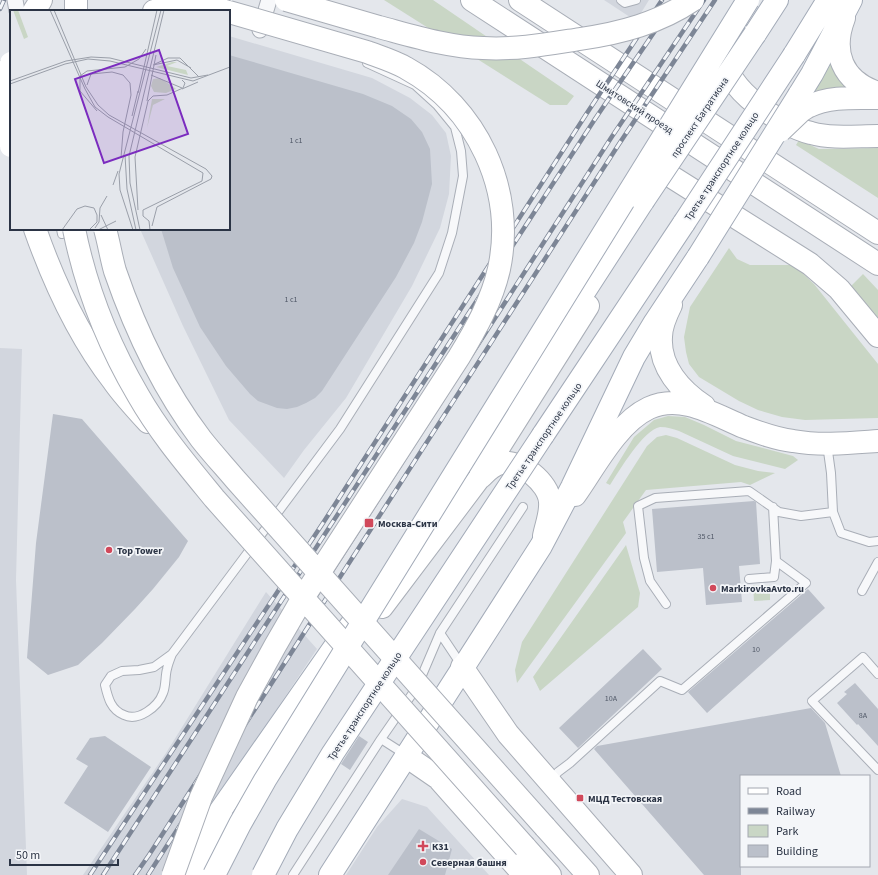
<svg xmlns="http://www.w3.org/2000/svg" width="878" height="875" viewBox="0 0 878 875" font-family="'Source Sans 3',sans-serif">
<style>
.built{fill:#d2d6de}
.green{fill:#c9d6c5}
.building{fill:#bbc0ca}
.lines{fill:none;stroke-linecap:round;stroke-linejoin:round}
.lane-casing{stroke:#a9aeb7;stroke-width:10}
.street-casing{stroke:#a9aeb7;stroke-width:17}
.secondary-casing{stroke:#a9aeb7;stroke-width:24}
.primary-casing{stroke:#a3abb8;stroke-width:24}
.lane{stroke:#f7f8fa;stroke-width:8}
.street{stroke:#f7f8fa;stroke-width:15}
.secondary{stroke:#fff;stroke-width:22}
.primary{stroke:#fff;stroke-width:22}
.rail-casing{stroke:#7d8696;stroke-width:4.5}
.rail{stroke:#f4f6f9;stroke-width:3;stroke-dasharray:9;stroke-linecap:butt}
.secondary-bridge-casing{stroke:#a9aeb7;stroke-width:24;stroke-linecap:butt}
.primary-bridge-casing{stroke:#a3abb8;stroke-width:24;stroke-linecap:butt}
.secondary-bridge{stroke:#fff;stroke-width:22}
.primary-bridge{stroke:#fff;stroke-width:22}
.poi-dot{fill:#d1495b;stroke:#f4f6f9;stroke-width:1.5}
.labels{text-anchor:middle;stroke-width:3.5;stroke-linejoin:round;paint-order:stroke}
.number-label{font-size:8px;fill:#4f5766}
.street-label{font-size:10px;fill:#2b3445;stroke:#f4f6f9}
.poi-label{font-size:10px;font-weight:bold;fill:#2b3445;stroke:#f4f6f9;text-anchor:start}
.inset-road{fill:none;stroke:#9a9fa9;stroke-width:1}
.view{fill:#7b2cbf;fill-opacity:0.15;stroke:#7b2cbf;stroke-width:2}
.inset-edge{fill:none;stroke:#2b3445;stroke-width:2}
</style>
<rect width="100%" height="100%" fill="#e4e7ec"/>
<path class="built" d="M 604,0 L 649,0 L 636,21 Z
M 229,36 L 372,78 L 410,98 L 432,115 L 446,133 L 451,156 L 449,194 L 440,228 L 412,286 L 346,398 L 304,450 L 284,478 L 229,420 L 183,326 L 140,229 L 229,229 Z
M 0,348 L 22,349 L 16,580 L 27,875 L 0,875 Z
M 266,592 L 317,649 L 166,875 L 83,875 L 166,753 Z
M 402,799 L 427,807 L 489,875 L 346,875 L 377,827 Z"/>
<path class="green" d="M 384,0 L 433,0 L 574,96 L 567,105 L 550,105 Z
M 833,47 L 852,90 L 806,98 Z
M 799,140 L 819,149 L 878,148 L 878,198 L 796,145 Z
M 729,248 L 737,259 L 750,265 L 794,265 L 814,284 L 878,364 L 878,418 L 805,420 L 782,417 L 758,410 L 739,401 L 699,377 L 689,364 L 686,352 L 684,337 L 690,307 Z
M 863,274 L 878,290 L 878,325 L 848,289 Z
M 668,416 L 685,417 L 704,425 L 736,441 L 793,456 L 798,460 L 785,469 L 733,456 L 679,431 C 673,429 667,427 660,427 C 643,430 620,470 610,485 L 606,483 L 634,437 L 654,420 Z
M 666,435 L 677,438 L 735,465 L 758,471 L 775,473 L 750,485 L 741,482 L 646,490 L 623,522 L 626,533 L 517,683 L 515,670 L 522,642 L 647,446 L 657,437 Z
M 626,545 L 640,593 L 638,607 L 540,691 L 533,677 Z
M 753,585 L 770,585 L 770,600 L 754,601 Z"/>
<path class="building" d="M 229,55 L 363,94 L 392,106 L 411,119 L 422,132 L 430,149 L 432,184 L 422,222 L 414,243 L 396,277 L 322,391 L 315,398 L 306,403 L 297,407 L 287,409 L 277,408 L 258,401 L 250,394 L 226,366 L 200,327 L 173,268 L 161,229 L 229,229 Z
M 53,414 L 82,419 L 188,541 L 179,557 L 153,589 L 135,609 L 102,643 L 78,665 L 48,675 L 27,658 L 36,543 Z
M 754,501 L 756,502 L 760,564 L 739,566 L 742,602 L 706,605 L 703,568 L 657,572 L 652,509 Z
M 808,589 L 825,608 L 707,713 L 688,692 Z
M 643,649 L 662,669 L 578,748 L 559,728 Z
M 855,683 L 878,709 L 878,746 L 858,724 L 857,725 L 837,703 L 847,694 L 844,692 Z
M 811,708 L 825,723 L 841,776 L 741,776 L 741,875 L 704,875 L 594,749 L 597,746 Z
M 105,736 L 151,767 L 108,832 L 64,803 L 88,766 L 76,759 L 90,738 Z
M 359,736 L 368,742 L 350,770 L 341,764 Z
M 419,829 L 452,849 L 445,875 L 388,875 Z"/>
<g class="lines">
<defs>
<path id="lane" d="M 621,0 L 625,3 L 636,0
M 61,229 L 62,234
M 827,444 L 831,473 L 833,512 L 841,533 L 869,542 L 878,541
M 749,579 L 774,577 L 776,561
M 862,591 L 878,562
M 666,604 L 650,581 L 644,558 L 638,506 L 655,498 L 749,491 L 779,512 L 801,516 L 833,512
M 440,633 L 462,666
M 172,654 L 154,667 L 139,670 L 122,671 L 111,676 L 105,685 C 108,698 111,710 124,715 C 138,722 158,707 163,693 C 166,686 165,676 167,669 C 168,664 170,659 172,654 L 340,429 L 439,273 L 452,233 L 463,176 L 461,151 L 455,127 L 437,105 L 415,85 L 367,63
M 878,674 L 863,657 L 812,701 L 878,770
M 381,739 L 417,687 L 440,633 L 523,507
M 550,782 L 558,772 L 570,763 L 660,681 L 682,690 L 806,583 L 776,561 L 773,507
M 293,875 L 381,739 L 406,755"/>
<path id="street" d="M 15,0 L 17,11
M 260,30 L 269,0"/>
<path id="secondary" d="M 76,0 L 76,11
M 472,0 L 878,264
M 520,0 L 878,233
M 34,11 L 41,0
M 154,11 C 177,4 202,4 225,11
M 844,18 C 831,52 842,81 878,93
M 736,30 C 731,37 726,45 725,55 C 723,89 782,126 811,133 C 832,139 856,136 878,136
M 807,107 C 830,96 854,98 878,98
M 644,175 L 652,171 L 664,172 L 810,264 L 839,289 L 878,336
M 35,229 C 54,283 79,337 114,382 C 124,396 136,409 148,422
M 671,305 C 666,315 661,326 661,337 C 659,367 681,391 704,406
M 481,477 C 487,471 492,465 501,463 C 520,459 549,483 550,502 C 551,514 546,525 544,536
M 575,495 C 595,467 617,423 649,408 C 681,393 715,415 744,427 C 760,433 776,439 793,441 C 821,446 850,443 878,441
M 382,607 L 480,477 L 588,306
M 462,667 L 508,734 L 631,875
M 406,756 L 438,778 L 524,875
M 545,827 L 588,875
M 525,847 L 550,875
M 203,875 L 225,822"/>
<path id="primary" d="M 755,34 L 777,0
M 794,55 L 828,0
M 799,95 L 812,74 L 851,0
M 543,435 L 684,223
M 474,462 L 643,201
M 179,875 L 218,814 L 336,645 L 351,625
M 330,875 L 541,546 L 572,487 L 634,357 L 655,322 L 698,257"/>
</defs>
<use href="#lane" class="lane-casing"/>
<use href="#street" class="street-casing"/>
<use href="#secondary" class="secondary-casing"/>
<use href="#primary" class="primary-casing"/>
<use href="#lane" class="lane"/>
<use href="#street" class="street"/>
<use href="#secondary" class="secondary"/>
<use href="#primary" class="primary"/>
<defs>
<path id="rail" d="M 0,9 L 4,0
M 90,875 L 323,523 L 587,113 L 662,0
M 103,875 L 595,119 L 676,0
M 135,875 L 149,855 L 611,138 L 704,0
M 148,875 L 619,144 L 715,0"/>
</defs>
<use href="#rail" class="rail-casing"/>
<use href="#rail" class="rail"/>
<defs>
<path id="secondary-bridge" d="M 286,0 C 317,9 348,18 379,27 C 413,36 448,47 483,48 C 516,50 548,44 580,39 C 621,33 659,23 693,0
M 11,63 C 3,91 6,118 11,146
M 780,131 L 801,111 L 807,107
M 74,229 C 86,288 108,344 138,395 C 159,432 187,465 214,498 L 525,847
M 105,229 C 109,243 111,257 115,271 C 135,329 164,390 201,439 C 212,453 224,466 235,479 L 545,827
M 173,875 L 201,797 L 247,697 L 275,646 L 301,601 L 459,357 C 476,329 492,300 499,269 C 516,190 477,107 406,68 C 394,61 380,57 367,52 L 229,12"/>
<path id="primary-bridge" d="M 643,201 L 755,34
M 684,223 L 794,55
M 698,257 L 799,95
M 214,875 L 240,824 L 265,780 L 748,0
M 263,875 L 287,829 L 333,753 L 543,435"/>
</defs>
<use href="#secondary-bridge" class="secondary-bridge-casing"/>
<use href="#primary-bridge" class="primary-bridge-casing"/>
<use href="#secondary-bridge" class="secondary-bridge"/>
<use href="#primary-bridge" class="primary-bridge"/>
</g>
<g class="poi-dot">
<rect x="364" y="518" width="10" height="10" rx="2"/>
<circle cx="109" cy="550" r="4"/>
<circle cx="713" cy="588" r="4"/>
<rect x="576" y="794" width="8" height="8" rx="2"/>
<path d="M421 840h4v4h4v4h-4v4h-4v-4h-4v-4h4z"/>
<circle cx="423" cy="862" r="4"/>
</g>
<g class="labels">
<g class="number-label">
<text x="296" y="143">1 с1</text>
<text x="291" y="302">1 с1</text>
<text x="706" y="539">35 с1</text>
<text x="756" y="652">10</text>
<text x="611" y="701">10А</text>
<text x="863" y="718">8А</text>
</g>
<g class="street-label">
<text transform="translate(635 106) rotate(33)" y="4">Шмитовский проезд</text>
<text transform="translate(699 117) rotate(-56)" y="4">проспект Багратиона</text>
<text transform="translate(721 166) rotate(-57)" y="4">Третье транспортное кольцо</text>
<text transform="translate(543 436) rotate(-56)" y="4">Третье транспортное кольцо</text>
<text transform="translate(364 706) rotate(-57)" y="4">Третье транспортное кольцо</text>
</g>
<g class="poi-label">
<text x="378" y="527">Москва-Сити</text>
<text x="117" y="554">Top Tower</text>
<text x="721" y="592">MarkirovkaAvto.ru</text>
<text x="588" y="802">МЦД Тестовская</text>
<text x="432" y="850">К31</text>
<text x="431" y="866">Северная башня</text>
</g>
</g>
<g transform="translate(10 10)">
<rect width="220" height="220" fill="#e4e7ec"/>
<path d="M 3,0 L 8,0 L 18,27 L 14,29 ZM 162,52 L 167,52 L 157,56 L 176,60 L 178,65 L 146,57 ZM 150,68 L 165,78 L 166,79 L 156,83 L 144,82 L 141,76 L 143,69 ZM 142,89 L 155,89 L 143,95 L 137,118 Z" fill="#c9d6c5"/>
<path class="inset-road" d="M 40,0 L 75,79 L 85,97 L 98,107 L 193,163 L 192,171 L 133,200 L 133,206 L 139,211 L 140,220M 44,0 L 76,77 L 88,95 L 99,105 L 196,159 L 202,166 L 201,169 L 147,197 L 142,216M 145,54 L 158,48 L 170,48 L 189,67M 143,55 L 167,50 L 181,58M 141,65 L 172,78M 0,71 L 56,51 L 81,47 L 100,48 L 181,68 L 198,65M 0,74 L 55,54 L 78,49 L 100,51 L 183,71 L 220,57M 77,75 L 81,64 L 102,62 L 113,65 L 120,73 L 121,85 L 113,122 L 111,148M 172,79 L 188,72M 128,83 L 147,0M 137,91 L 146,45M 87,101 L 70,81 L 70,66 L 77,61 L 115,57 L 129,49 L 136,39M 122,106 L 128,81M 115,145 L 117,179 L 126,220M 103,175 L 108,161M 128,200 L 125,147 L 138,91 L 143,86 L 157,85 L 173,78 L 175,73 L 172,70M 91,205 L 98,220M 85,218 L 89,212 L 90,198 L 97,186M 52,220 L 67,199 L 75,196 L 84,198 L 87,205 L 87,212 L 79,220M 88,220 L 106,211M 123,220 L 110,180 L 109,164 L 151,0M 130,220 L 120,173 L 119,146 L 154,0"/>
<path class="view" d="M 149,40 L 178,124 L 94,153 L 65,69 Z"/>
<rect width="220" height="220" class="inset-edge"/>
</g>
<rect x="740" y="775" width="130" height="92" fill="#f4f6f9" stroke="#a4a8b1"/>
<rect x="748" y="788" width="20" height="6" fill="#ffffff" stroke="#a4a8b1"/>
<text x="776" y="795" font-size="12" fill="#2b3445">Road</text>
<rect x="748" y="808" width="20" height="6" fill="#7d8696" stroke="#a4a8b1"/>
<text x="776" y="815" font-size="12" fill="#2b3445">Railway</text>
<rect x="748" y="825" width="20" height="12" fill="#c9d6c5" stroke="#a4a8b1"/>
<text x="776" y="835" font-size="12" fill="#2b3445">Park</text>
<rect x="748" y="845" width="20" height="12" fill="#bbc0ca" stroke="#a4a8b1"/>
<text x="776" y="855" font-size="12" fill="#2b3445">Building</text>
<path d="M10 859v6h108v-6" fill="none" stroke="#2b3445" stroke-width="2"/>
<text x="16" y="859" font-size="12" fill="#2b3445" stroke="#f4f6f9" stroke-width="3" paint-order="stroke">50 m</text>
</svg>
